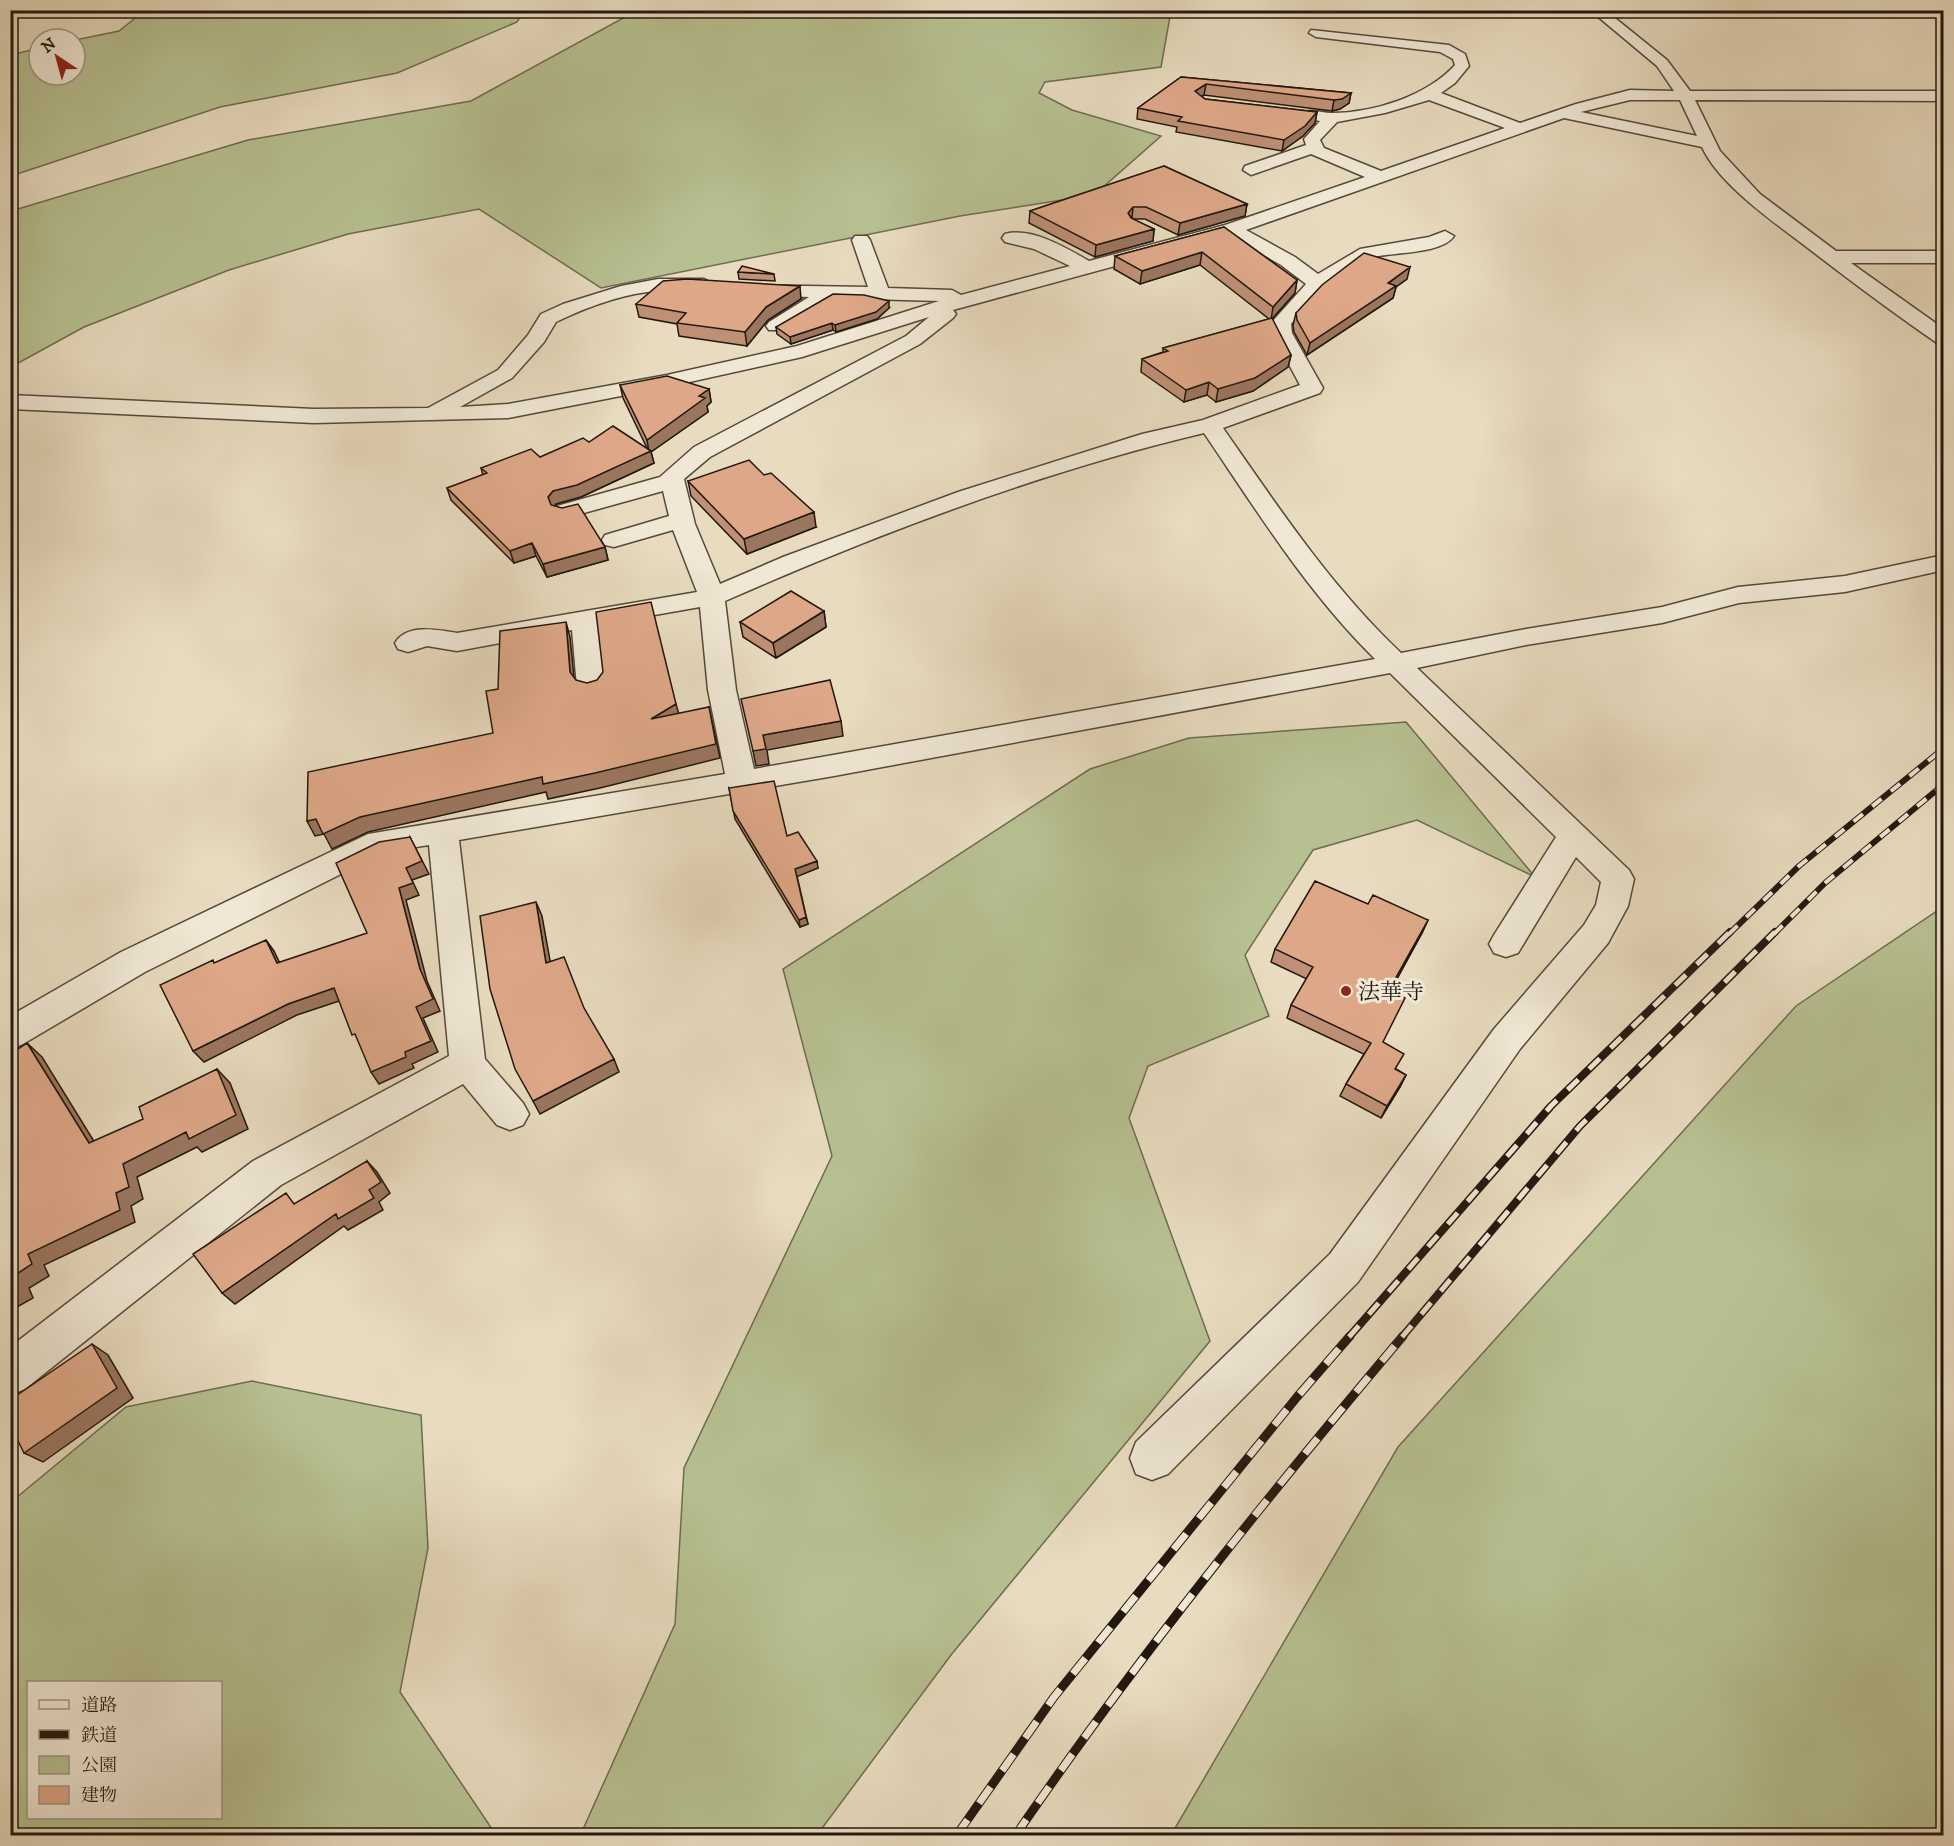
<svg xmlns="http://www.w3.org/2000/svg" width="1954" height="1846" viewBox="0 0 1954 1846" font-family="'IM FELL DW Pica','Noto Serif JP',serif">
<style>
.green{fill:#b7c091;stroke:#6d6c50;stroke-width:1.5;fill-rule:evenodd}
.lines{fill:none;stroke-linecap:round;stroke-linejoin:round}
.minor-casing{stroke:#54493a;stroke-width:3}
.minor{fill:#f0e8d5;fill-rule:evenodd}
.rail-far2-casing{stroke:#23180e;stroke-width:6}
.rail-far1-casing{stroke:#23180e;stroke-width:8}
.rail-casing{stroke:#23180e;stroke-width:9}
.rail-far2{stroke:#f0e8d5;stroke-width:4;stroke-dasharray:12;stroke-linecap:butt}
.rail-far1{stroke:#f0e8d5;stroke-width:5;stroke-dasharray:15;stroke-linecap:butt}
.rail{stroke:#f0e8d5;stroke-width:7;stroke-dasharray:20;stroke-linecap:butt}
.wall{fill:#bf9075;stroke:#23180e;stroke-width:1.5}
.shaded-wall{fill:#9b765f;stroke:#23180e;stroke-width:1.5}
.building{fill:#dea888;stroke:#23180e;stroke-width:1.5}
.poi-dot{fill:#8f2418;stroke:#f0e8d5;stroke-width:2}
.labels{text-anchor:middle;stroke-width:6;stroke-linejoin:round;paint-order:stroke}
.poi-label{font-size:22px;fill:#23180e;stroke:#f0e8d5;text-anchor:start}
</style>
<rect width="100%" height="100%" fill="#e8dbbf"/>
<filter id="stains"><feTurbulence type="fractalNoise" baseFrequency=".00333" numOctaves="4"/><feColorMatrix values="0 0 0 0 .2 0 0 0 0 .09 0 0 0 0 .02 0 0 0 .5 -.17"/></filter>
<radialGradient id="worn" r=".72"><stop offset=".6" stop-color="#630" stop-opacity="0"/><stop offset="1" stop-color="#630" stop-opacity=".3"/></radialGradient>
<path class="green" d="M 144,11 L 144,10 L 524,11 L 517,22 L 397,73 L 220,107 L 11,176 L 11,55 L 39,48 L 39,75 L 75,75 L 75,40 L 119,31 Z
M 636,11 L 1171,11 L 1161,67 L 1045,82 L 1039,93 L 1072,110 L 1161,136 L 1094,195 L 960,216 L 601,288 L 479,209 L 348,234 L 229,270 L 84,327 L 11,367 L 11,211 L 248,140 L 471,101 Z
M 1406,722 L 1535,877 L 1417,820 L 1313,850 L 1245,955 L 1269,1016 L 1148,1066 L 1129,1118 L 1210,1341 L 951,1655 L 817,1835 L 580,1836 L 675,1624 L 684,1468 L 832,1156 L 783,969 L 1090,769 L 1189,738 Z
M 1943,907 L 1943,1835 L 1171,1835 L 1398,1447 L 1796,1006 Z
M 252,1381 L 421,1415 L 428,1548 L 400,1692 L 496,1835 L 11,1835 L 11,1502 L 126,1407 ZM 220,1682 L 220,1818 L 28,1818 L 28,1682 Z"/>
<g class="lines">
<defs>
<path id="minor" d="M 1590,10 L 1605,10 L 1667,60 L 1690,91 L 1944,91 L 1944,101 L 1695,100 L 1720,151 L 1760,194 L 1836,251 L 1944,251 L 1944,263 L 1851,263 L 1944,329 L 1944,345 L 1937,343 C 1892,312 1848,279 1804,245 C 1771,220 1719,184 1702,147 L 1564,118 L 1246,230 L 1295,257 L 1318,274 L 1360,249 L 1429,237 L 1445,231 L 1454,236 C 1442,254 1395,252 1374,257 C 1343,266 1312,301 1291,324 L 1292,333 L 1323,388 L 1320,393 L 1223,428 C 1278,507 1331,587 1401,653 L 1526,629 L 1662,607 L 1738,587 L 1845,576 L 1944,555 L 1944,570 L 1845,592 L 1739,603 L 1662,623 L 1526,645 L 1417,668 L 1629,870 L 1634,879 L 1628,906 L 1608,943 L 1520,1049 L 1358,1282 L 1168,1474 L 1152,1480 L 1136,1474 L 1130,1458 L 1136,1442 L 1330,1254 L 1494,1029 L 1584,925 L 1596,905 L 1601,882 L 1576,857 L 1518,953 L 1506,957 L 1494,953 L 1489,944 L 1494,935 L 1556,837 L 1390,673 L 834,776 L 459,840 L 485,1059 L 523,1103 L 529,1114 L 523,1125 L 510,1130 L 497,1125 L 463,1084 L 281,1185 L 25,1389 L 10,1395 L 10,1347 L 253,1161 L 449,1056 L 429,845 L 385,852 L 145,972 L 23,1044 L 10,1049 L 10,1016 L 121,952 L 368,834 L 725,774 L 708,690 L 700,607 L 598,625 L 605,687 L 601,693 L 591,696 L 581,693 L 577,687 L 572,630 L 457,651 L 427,646 L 408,652 L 398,649 L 395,643 C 407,623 438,630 457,633 L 697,592 L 673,530 L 614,547 L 605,545 L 602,540 L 605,535 L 669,516 L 663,491 L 566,518 L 557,516 L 554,511 L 557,506 L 660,477 L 694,447 L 906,336 L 929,317 L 802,357 L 667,387 L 508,418 L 314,423 L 10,409 L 10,395 L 314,409 L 428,408 L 498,370 L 528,335 L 541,314 L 563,304 L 621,286 L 658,279 L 704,279 L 714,285 C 705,297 673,290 659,291 C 624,293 587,307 556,322 L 544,342 L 512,378 L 460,407 L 508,404 L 667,375 L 797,346 L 939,301 L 835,298 L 783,330 L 769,330 L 766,326 L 769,322 L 809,297 L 755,295 L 748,293 L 745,289 L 748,285 L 868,287 L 852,240 L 855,236 L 867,236 L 870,240 L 888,288 L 952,290 L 961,295 L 1070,266 L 1034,249 L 1005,242 L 1002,238 L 1005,234 C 1032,227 1066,248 1089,261 L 1225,225 L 1365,177 L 1311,154 L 1251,175 L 1243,170 L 1245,166 L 1306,145 L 1304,139 L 1320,121 L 1304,118 L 1302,115 L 1304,112 C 1314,109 1323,113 1332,113 C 1373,113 1427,96 1455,65 L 1453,59 L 1440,52 L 1316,37 L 1309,33 L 1311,30 L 1449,45 L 1465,54 L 1469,66 L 1455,83 L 1441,93 L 1520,123 L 1576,104 L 1630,90 L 1674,91 L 1657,66 ZM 1429,100 L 1505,128 L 1381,171 L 1324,148 L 1320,140 L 1337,122 L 1385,113 ZM 1630,100 L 1680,100 L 1697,136 L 1581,112 ZM 1229,235 L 1281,265 L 1306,284 L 1271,323 L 1272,333 L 1300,385 L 1203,420 L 1142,434 L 958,492 L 783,557 L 720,584 L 695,524 L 684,479 L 710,457 L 920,344 L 953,318 L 956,314 L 953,310 ZM 1204,433 C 1257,511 1307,592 1375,659 L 754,769 L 736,690 L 725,601 C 877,534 1043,471 1204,433 Z"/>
</defs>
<use href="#minor" class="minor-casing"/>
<use href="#minor" class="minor"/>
<defs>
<path id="rail-far2" d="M 1729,934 L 1799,866 L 1944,748
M 1774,934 L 1825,883 L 1944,784"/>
<path id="rail-far1" d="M 1349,1337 L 1551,1106 L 1730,932
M 1402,1337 L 1580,1126 L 1775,932"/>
<path id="rail" d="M 956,1836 L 1054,1697 L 1297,1397 L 1350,1336
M 1015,1836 C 1134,1662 1267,1497 1403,1336"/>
</defs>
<use href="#rail-far2" class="rail-far2-casing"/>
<use href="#rail-far1" class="rail-far1-casing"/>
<use href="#rail" class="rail-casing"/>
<use href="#rail-far2" class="rail-far2"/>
<use href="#rail-far1" class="rail-far1"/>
<use href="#rail" class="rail"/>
</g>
<path class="wall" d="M 1181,77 L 1351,93 L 1349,103 L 1340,109 L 1332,111 L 1204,95 L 1202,96 L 1205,99 L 1317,112 L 1315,123 L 1303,136 L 1282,151 L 1176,132 L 1177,127 L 1137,119 L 1138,108 Z
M 1164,166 L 1247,204 L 1245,216 L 1178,235 L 1145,219 L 1132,219 L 1154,229 L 1153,241 L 1095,257 L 1029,223 L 1030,211 Z
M 1224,227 L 1297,280 L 1295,293 L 1272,319 L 1291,355 L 1288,367 L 1253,391 L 1216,402 L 1207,395 L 1184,402 L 1141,372 L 1142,359 L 1163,352 L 1163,348 L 1269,319 L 1200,265 L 1140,284 L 1114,269 L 1115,256 Z
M 738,272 L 774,274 L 775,281 L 739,279 Z
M 1407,279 L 1396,287 L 1393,298 L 1307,355 L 1294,332 L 1293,325 L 1296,313 Z
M 801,299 L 768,320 L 747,346 L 679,336 L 677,324 L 639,317 L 636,304 Z
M 889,308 L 877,319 L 836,332 L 833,330 L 791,344 L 777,334 L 776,327 Z
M 620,385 L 709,389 L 711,402 L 707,406 L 708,412 L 651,452 L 654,463 L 581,497 L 556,504 L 555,506 L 605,547 L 608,560 L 547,577 L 536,556 L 514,563 L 451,500 L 447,488 L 483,475 L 481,468 L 540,457 L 647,448 L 623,398 Z
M 688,481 L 816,527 L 747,554 L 691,496 Z
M 824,611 L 826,627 L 776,658 L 743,637 L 740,622 Z
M 729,788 L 787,836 L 818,868 L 797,876 L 808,924 L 800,927 L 735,819 Z
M 1368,904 L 1428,920 L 1422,933 L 1390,991 L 1383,1042 L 1396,1069 L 1406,1075 L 1400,1087 L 1381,1118 L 1340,1096 L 1346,1084 L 1364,1054 L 1287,1018 L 1291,1005 L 1307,979 L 1271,962 L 1275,949 Z"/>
<path class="shaded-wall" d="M 1206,84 L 1204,95 L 1194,101 L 1195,91 Z
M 1351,93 L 1349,103 L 1340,109 L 1332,111 L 1334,100 Z
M 1317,112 L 1315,123 L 1303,136 L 1282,151 L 1284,140 Z
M 1247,204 L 1245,216 L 1178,235 L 1180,223 Z
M 1133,207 L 1132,219 L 1128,213 Z
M 1154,229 L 1153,241 L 1095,257 L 1096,245 Z
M 1202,252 L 1200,265 L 1140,284 L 1142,271 Z
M 1410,267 L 1407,279 L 1396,287 L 1393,298 L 1307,355 L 1310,343 Z
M 1297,280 L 1295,293 L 1271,320 L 1273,307 Z
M 800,286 L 801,299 L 768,320 L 747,346 L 745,332 L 766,307 Z
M 889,301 L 889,308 L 877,319 L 836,332 L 835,325 Z
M 832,323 L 833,330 L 791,344 L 790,337 Z
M 1291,355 L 1288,367 L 1253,391 L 1216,402 L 1218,389 Z
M 1209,382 L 1207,395 L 1184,402 L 1186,390 Z
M 709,389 L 711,402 L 707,406 L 708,412 L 651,452 L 654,463 L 581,497 L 556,504 L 552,510 L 548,497 L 553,491 L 649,452 L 647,440 L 699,396 Z
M 814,512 L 816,527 L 747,554 L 744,539 Z
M 532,543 L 536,556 L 514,563 L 510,551 Z
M 605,547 L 608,560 L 547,577 L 543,564 Z
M 824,611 L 826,627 L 776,658 L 773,643 Z
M 566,622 L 570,637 L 575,687 L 570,672 Z
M 676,704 L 680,718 L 651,719 Z
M 709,707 L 720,758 L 600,788 L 548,799 L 546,792 L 368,832 L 332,849 L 324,834 L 315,836 L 307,821 L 316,819 L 360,817 Z
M 841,721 L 843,736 L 767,750 L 769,764 L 756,766 L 753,751 L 763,735 Z
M 410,837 L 429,874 L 412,880 L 419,895 L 406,900 L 427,981 L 440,1011 L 423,1018 L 438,1052 L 412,1064 L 414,1068 L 379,1084 L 371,1072 L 405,1052 L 416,1007 L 420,969 L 399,888 L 406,868 Z
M 817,861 L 818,868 L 796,877 L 795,869 Z
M 536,902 L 542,916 L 553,977 L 546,963 Z
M 806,917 L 808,924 L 800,927 L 799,920 Z
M 1428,920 L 1422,933 L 1384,1003 L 1389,990 Z
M 266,940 L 274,951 L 285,974 L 277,963 Z
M 334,988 L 342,1000 L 297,1015 L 204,1062 L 193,1051 L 288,1004 Z
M 27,1043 L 42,1057 L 103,1156 L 89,1143 Z
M 614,1059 L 619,1072 L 540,1114 L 533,1101 Z
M 217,1069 L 230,1083 L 248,1129 L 202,1152 L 197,1147 L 137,1177 L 143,1199 L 131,1206 L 135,1222 L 44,1265 L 49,1276 L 29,1288 L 33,1298 L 10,1311 L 10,1289 L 12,1277 L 28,1254 L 116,1193 L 123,1164 Z
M 1406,1075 L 1400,1087 L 1381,1118 L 1387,1106 Z
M 367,1161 L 377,1172 L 390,1193 L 379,1202 L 383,1210 L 348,1230 L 344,1226 L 235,1304 L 222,1293 L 369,1190 Z
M 92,1344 L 108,1355 L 133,1398 L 43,1462 L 24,1453 Z"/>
<path class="building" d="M 1181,77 L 1351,93 L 1342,99 L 1334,100 L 1206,84 L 1195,91 L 1205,99 L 1317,112 L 1305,126 L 1284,140 L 1178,121 L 1182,117 L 1138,108 Z
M 1164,166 L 1247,204 L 1180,223 L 1146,207 L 1133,207 L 1128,213 L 1131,218 L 1154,229 L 1096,245 L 1030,211 Z
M 1224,227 L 1297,280 L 1273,307 L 1202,252 L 1142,271 L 1115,256 Z
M 1364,253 L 1410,267 L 1388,283 L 1396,286 L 1310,343 L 1297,320 L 1296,313 L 1322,285 Z
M 742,266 L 774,274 L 738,272 Z
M 687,279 L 800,286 L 766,307 L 745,332 L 677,323 L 686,313 L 636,304 L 663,281 Z
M 833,294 L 864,295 L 889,301 L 876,312 L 835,325 L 832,323 L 790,337 L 776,327 Z
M 1272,318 L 1291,355 L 1255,378 L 1218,389 L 1209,382 L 1186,390 L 1142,359 L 1168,351 L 1163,348 Z
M 667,376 L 709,389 L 699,396 L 705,398 L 647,440 L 620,385 Z
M 613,426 L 651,451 L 577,485 L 553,491 L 548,497 L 551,505 L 562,508 L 578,504 L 605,547 L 543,564 L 532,543 L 510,551 L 447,488 L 487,473 L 481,468 L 531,449 L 540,457 L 583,438 L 589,442 Z
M 749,460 L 764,475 L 771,473 L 814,512 L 744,539 L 688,481 Z
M 791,591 L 824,611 L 773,643 L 740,622 Z
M 651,602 L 676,704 L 651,719 L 709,707 L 716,744 L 595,773 L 543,784 L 542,777 L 360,817 L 323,834 L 316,819 L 307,821 L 308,772 L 493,733 L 486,691 L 498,689 L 500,631 L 566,622 L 570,672 L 576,680 L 587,683 L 597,680 L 603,672 L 596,612 Z
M 830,680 L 841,721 L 763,735 L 766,749 L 753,751 L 741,699 Z
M 774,781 L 787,836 L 798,832 L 817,861 L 795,869 L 806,917 L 799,920 L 733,811 L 729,788 Z
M 410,837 L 422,861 L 406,868 L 413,883 L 399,888 L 420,969 L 433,999 L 416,1007 L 431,1041 L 405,1052 L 406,1057 L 371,1072 L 355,1034 L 352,1035 L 334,988 L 288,1004 L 193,1051 L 160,985 L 213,960 L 214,963 L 266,940 L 277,963 L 367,933 L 336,863 L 379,842 Z
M 1315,881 L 1368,904 L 1373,895 L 1428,920 L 1389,990 L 1405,998 L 1383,1042 L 1404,1054 L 1395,1069 L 1406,1075 L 1387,1106 L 1346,1084 L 1371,1043 L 1291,1005 L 1313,967 L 1275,949 Z
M 536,902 L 546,963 L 564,957 L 584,1008 L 614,1059 L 533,1101 L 515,1069 L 490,989 L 480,916 Z
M 27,1043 L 89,1143 L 143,1119 L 139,1107 L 217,1069 L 236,1115 L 189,1139 L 186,1132 L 123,1164 L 129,1187 L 116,1193 L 120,1210 L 28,1254 L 32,1264 L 12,1277 L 16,1286 L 10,1289 L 10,1054 Z
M 367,1161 L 381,1182 L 369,1190 L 374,1198 L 338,1219 L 336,1214 L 222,1293 L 193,1254 L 286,1193 L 294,1204 Z
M 92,1344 L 117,1388 L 24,1453 L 10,1425 L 10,1400 Z"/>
<circle class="poi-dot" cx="1346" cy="991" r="6"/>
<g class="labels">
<g class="poi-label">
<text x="1358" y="999">法華寺</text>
</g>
</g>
<rect width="1954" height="1846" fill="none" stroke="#e8dbbf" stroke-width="36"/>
<rect x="12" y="12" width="1930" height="1822" fill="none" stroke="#23180e" stroke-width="3"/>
<rect x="18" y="18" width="1918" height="1810" fill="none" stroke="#23180e" stroke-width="1.5"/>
<rect x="27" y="1681" width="195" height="138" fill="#f0e8d5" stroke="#9e9585" stroke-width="1.5"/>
<rect x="39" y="1700" width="30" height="9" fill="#f0e8d5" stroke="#9e9585" stroke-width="1.5"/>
<text x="81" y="1711" font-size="18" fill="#23180e">道路</text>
<rect x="39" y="1730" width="30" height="9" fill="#23180e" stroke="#9e9585" stroke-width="1.5"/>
<text x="81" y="1741" font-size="18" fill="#23180e">鉄道</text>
<rect x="39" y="1756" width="30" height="18" fill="#b7c091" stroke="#9e9585" stroke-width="1.5"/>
<text x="81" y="1771" font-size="18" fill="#23180e">公園</text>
<rect x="39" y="1786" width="30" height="18" fill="#dea888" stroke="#9e9585" stroke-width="1.5"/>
<text x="81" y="1801" font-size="18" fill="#23180e">建物</text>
<g transform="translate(57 57) rotate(324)"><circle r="28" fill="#f0e8d5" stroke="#9e9585" stroke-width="1.5"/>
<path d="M0-4.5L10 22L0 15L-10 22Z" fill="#8f2418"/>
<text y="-9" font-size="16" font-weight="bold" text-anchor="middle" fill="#23180e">N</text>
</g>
<rect width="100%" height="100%" filter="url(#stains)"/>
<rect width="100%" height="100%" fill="url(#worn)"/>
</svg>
